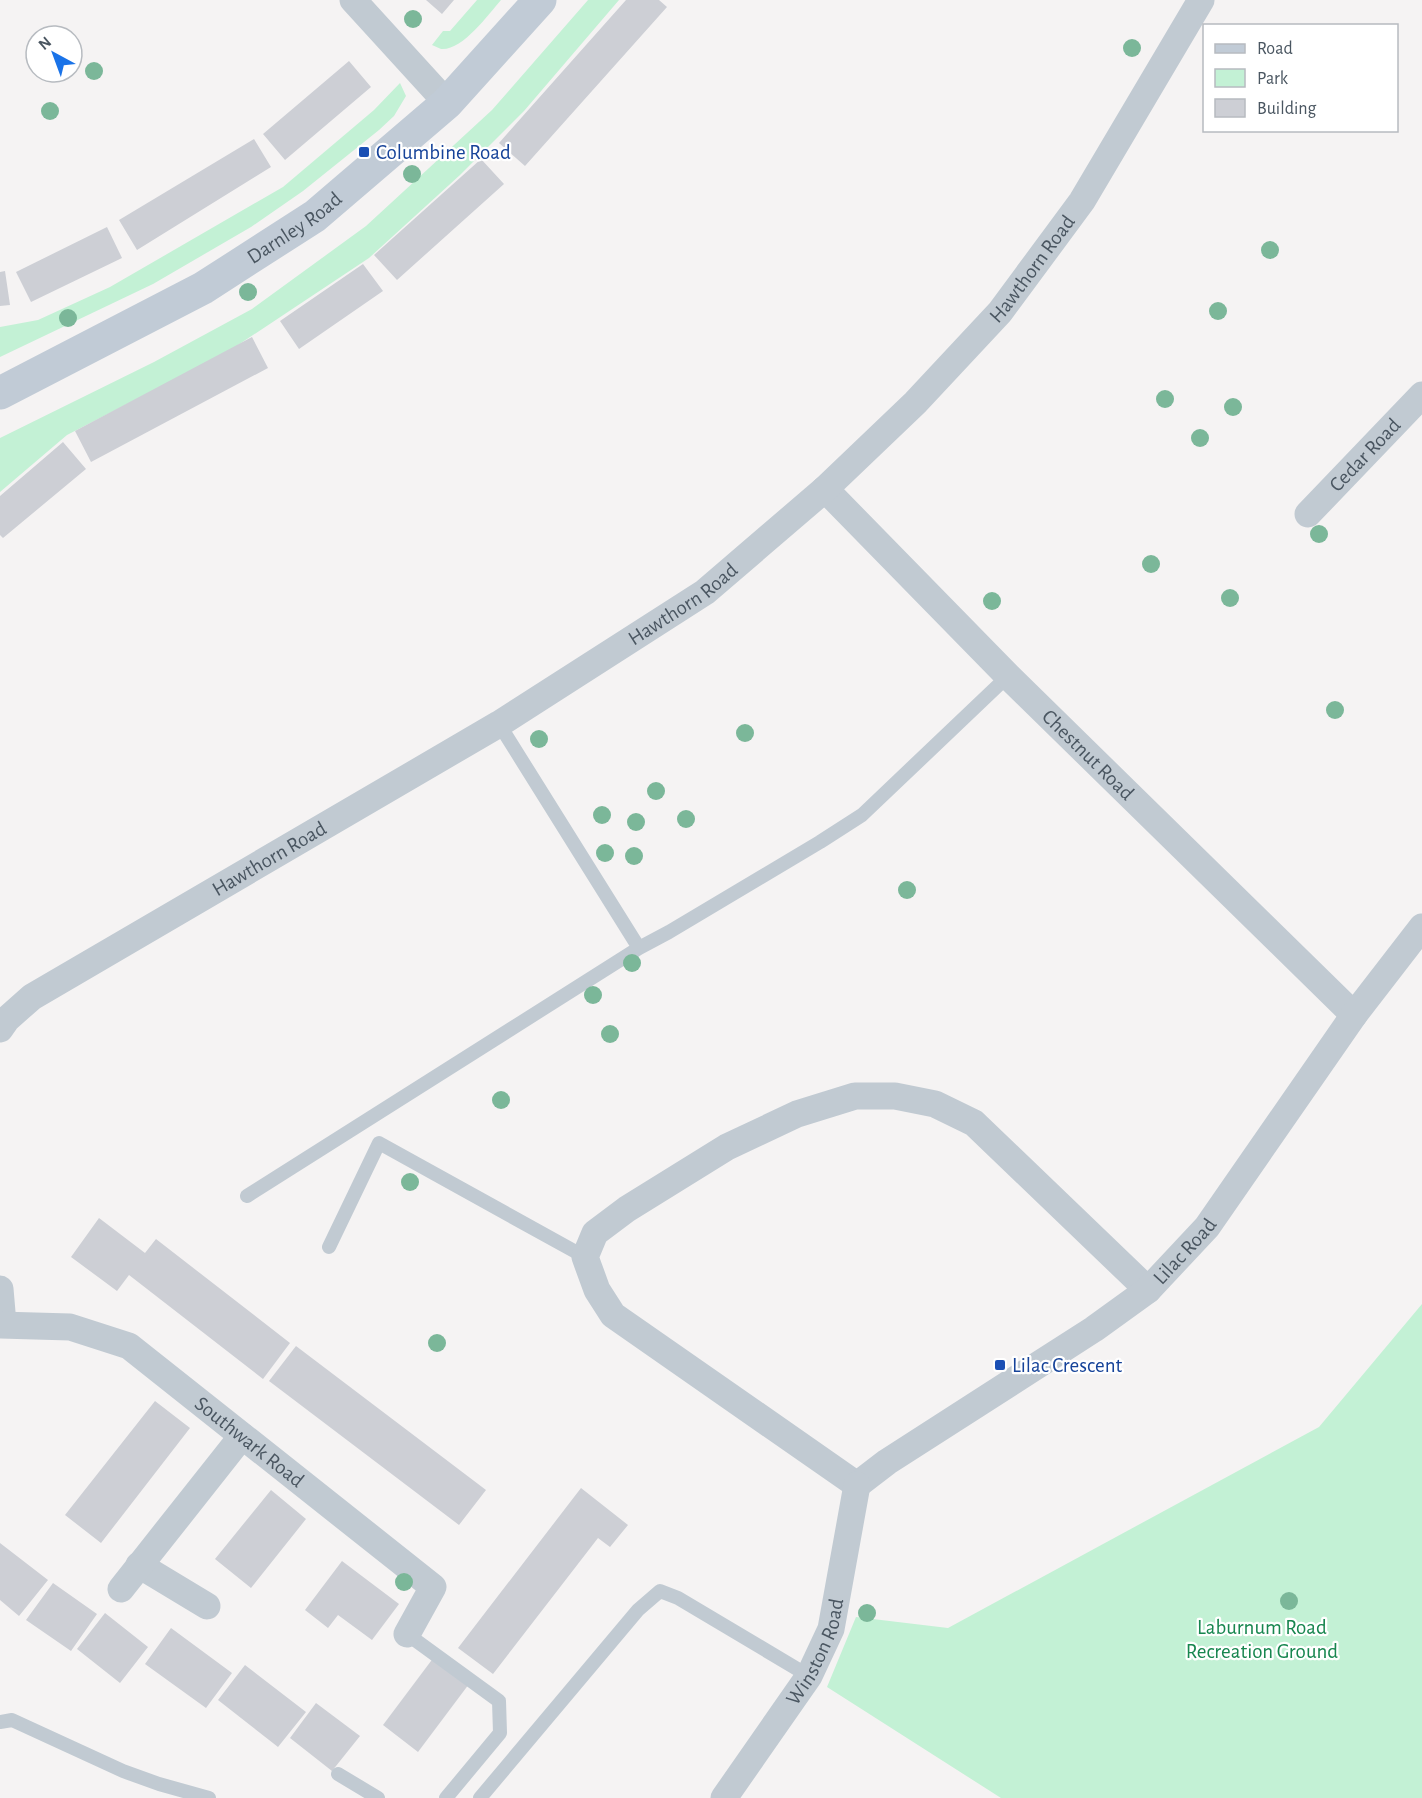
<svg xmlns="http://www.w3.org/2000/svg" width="1422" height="1798" viewBox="0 0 1422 1798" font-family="'Alegreya Sans',sans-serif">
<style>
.green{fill:#c3f1d5}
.building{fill:#cdcfd5}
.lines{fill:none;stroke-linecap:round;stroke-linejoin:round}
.lane{stroke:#c1cad2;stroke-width:14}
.street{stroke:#c1cad2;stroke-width:27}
.secondary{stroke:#c1cbd6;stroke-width:33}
.tree{fill:#7bb799}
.transit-dot{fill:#1a4fb4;stroke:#fff;stroke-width:2}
.labels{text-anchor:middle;stroke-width:4.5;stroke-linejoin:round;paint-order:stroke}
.transit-label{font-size:21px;fill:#164399;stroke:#fff;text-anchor:start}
.street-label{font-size:21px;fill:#4a5661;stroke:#fff}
.park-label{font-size:21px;fill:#17864f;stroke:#fff}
</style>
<rect width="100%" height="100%" fill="#f5f3f3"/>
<path class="green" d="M 477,0 L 501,0 C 488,15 462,51 441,49 C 438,48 435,46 432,45 L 443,31 L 450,31 Z
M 588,0 L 619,0 L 524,111 L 460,175 L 369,258 L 226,353 L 67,435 L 0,492 L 0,438 L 154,362 L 252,309 L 366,226 L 492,110 Z
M 400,83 L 406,96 L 394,116 L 379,130 L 303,191 L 251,227 L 153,284 L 0,357 L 0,327 L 38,320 L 110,287 L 283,187 L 374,110 Z
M 1422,1304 L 1422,1798 L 1001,1798 L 827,1687 L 856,1617 L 948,1628 L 1319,1427 Z"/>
<path class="building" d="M 426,0 L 454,0 L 442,14 Z
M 626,0 L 659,0 L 667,7 L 525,166 L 499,143 Z
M 349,61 L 371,87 L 285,160 L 263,134 Z
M 254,139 L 271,167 L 137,250 L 119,220 Z
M 481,159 L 504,184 L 397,280 L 374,255 Z
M 107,227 L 122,258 L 31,302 L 16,272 Z
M 363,264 L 383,291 L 299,349 L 280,321 Z
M 5,271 L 10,305 L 0,306 L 0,272 Z
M 252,337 L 268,368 L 91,462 L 75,431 Z
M 63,442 L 86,469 L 3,538 L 0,535 L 0,496 Z
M 99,1218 L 145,1253 L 156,1239 L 290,1343 L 263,1379 L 129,1275 L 117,1291 L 71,1257 Z
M 296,1346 L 486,1490 L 459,1525 L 269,1381 Z
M 155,1401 L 190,1428 L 101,1543 L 65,1515 Z
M 581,1488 L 628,1525 L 610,1547 L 598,1538 L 493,1674 L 458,1648 Z
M 271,1490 L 306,1519 L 251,1588 L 215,1559 Z
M 0,1543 L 48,1580 L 19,1616 L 0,1600 Z
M 342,1561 L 399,1604 L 372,1640 L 338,1615 L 328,1628 L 305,1610 Z
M 53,1583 L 97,1614 L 71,1651 L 26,1620 Z
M 105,1613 L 148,1647 L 120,1683 L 77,1649 Z
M 171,1628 L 232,1673 L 206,1708 L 145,1664 Z
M 434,1657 L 469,1684 L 418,1752 L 383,1725 Z
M 245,1665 L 306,1712 L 278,1747 L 218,1700 Z
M 316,1703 L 360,1736 L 332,1771 L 290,1738 Z"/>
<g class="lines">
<path class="lane" d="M 639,948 L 669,932 L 820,842 L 862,815 L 1008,676
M 247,1196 L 639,948 L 499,724
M 329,1247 L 379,1143 L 585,1257
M 407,1634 L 499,1701 L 500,1733 L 446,1798
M 0,1722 L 12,1720 L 123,1771 L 159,1784 L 209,1798
M 338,1774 L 378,1798
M 480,1798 L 638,1610 L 660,1591 L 678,1598 L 809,1676"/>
<g class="street">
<path d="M 353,0 L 447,103"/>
<path id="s1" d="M 825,489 L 1008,676 L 1354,1015"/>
<path id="s2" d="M 1308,514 L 1422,395"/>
<path id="s3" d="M 0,1029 L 7,1019 L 32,997 L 499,724 L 705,592 L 825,489 L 915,403 L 1000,312 L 1082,201 L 1201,0"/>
<path d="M 0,1289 L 3,1324"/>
<path id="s4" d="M 0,1325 L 70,1327 L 129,1346 L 433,1587 L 407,1634"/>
<path d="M 857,1485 L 613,1315 L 597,1290 L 585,1257 L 595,1233 L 627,1209 L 727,1147 L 797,1114 L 855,1096 L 895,1096 L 935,1104 L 974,1123 L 1148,1290"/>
<path id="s5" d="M 857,1485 L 887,1462 L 1094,1329 L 1148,1290 L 1207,1227 L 1354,1015 L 1422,927"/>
<path d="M 139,1565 L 207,1606"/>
<path d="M 121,1589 L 242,1436"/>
<path id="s6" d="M 724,1798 L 809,1676 L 831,1629 L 857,1485"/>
</g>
<path class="secondary" id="s7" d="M 0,393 L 203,288 L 315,216 L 447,103 L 540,0"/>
</g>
<g class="tree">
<circle cx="413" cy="19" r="9"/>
<circle cx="1132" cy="48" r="9"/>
<circle cx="94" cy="71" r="9"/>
<circle cx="50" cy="111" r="9"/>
<circle cx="412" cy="174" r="9"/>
<circle cx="1270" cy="250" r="9"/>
<circle cx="248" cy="292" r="9"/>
<circle cx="1218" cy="311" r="9"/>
<circle cx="68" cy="318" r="9"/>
<circle cx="1165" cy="399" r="9"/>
<circle cx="1233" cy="407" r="9"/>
<circle cx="1200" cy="438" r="9"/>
<circle cx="1319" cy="534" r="9"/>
<circle cx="1151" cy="564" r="9"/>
<circle cx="1230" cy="598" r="9"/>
<circle cx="992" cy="601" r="9"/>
<circle cx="1335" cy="710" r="9"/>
<circle cx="745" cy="733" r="9"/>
<circle cx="539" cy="739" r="9"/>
<circle cx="656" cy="791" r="9"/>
<circle cx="602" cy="815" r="9"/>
<circle cx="686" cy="819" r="9"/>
<circle cx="636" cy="822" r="9"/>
<circle cx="605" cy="853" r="9"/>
<circle cx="634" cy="856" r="9"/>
<circle cx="907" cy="890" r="9"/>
<circle cx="632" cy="963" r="9"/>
<circle cx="593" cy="995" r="9"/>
<circle cx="610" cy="1034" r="9"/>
<circle cx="501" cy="1100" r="9"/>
<circle cx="410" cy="1182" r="9"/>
<circle cx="437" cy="1343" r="9"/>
<circle cx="404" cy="1582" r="9"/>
<circle cx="1289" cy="1601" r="9"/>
<circle cx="867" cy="1613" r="9"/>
</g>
<g class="transit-dot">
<rect x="358" y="146" width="12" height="12" rx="3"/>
<rect x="994" y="1359" width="12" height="12" rx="3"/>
</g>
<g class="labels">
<g class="transit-label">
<text x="376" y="159">Columbine Road</text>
<text x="1012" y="1372">Lilac Crescent</text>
</g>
<g class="street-label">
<text dy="7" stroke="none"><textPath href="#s7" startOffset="338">Darnley Road</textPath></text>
<text dy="7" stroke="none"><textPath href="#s3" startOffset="1292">Hawthorn Road</textPath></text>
<text dy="7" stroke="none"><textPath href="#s2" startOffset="82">Cedar Road</textPath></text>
<text dy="7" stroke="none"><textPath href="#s3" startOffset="806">Hawthorn Road</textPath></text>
<text dy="7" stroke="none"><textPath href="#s1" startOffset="374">Chestnut Road</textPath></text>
<text dy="7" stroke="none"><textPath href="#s3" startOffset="320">Hawthorn Road</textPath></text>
<text dy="7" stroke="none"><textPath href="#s5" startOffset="404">Lilac Road</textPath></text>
<text dy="7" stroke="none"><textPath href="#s4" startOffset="286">Southwark Road</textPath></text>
<text dy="7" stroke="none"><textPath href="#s6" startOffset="174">Winston Road</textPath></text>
</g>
<g class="park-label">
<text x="1262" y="1634">Laburnum Road<tspan x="1262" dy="24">Recreation Ground</tspan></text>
</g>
</g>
<rect x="1203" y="24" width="195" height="108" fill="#ffffff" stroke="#b7bbc0" stroke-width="1.5"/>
<rect x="1215" y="44" width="30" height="9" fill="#c1cbd6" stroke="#b7bbc0" stroke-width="1.5"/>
<text x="1257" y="54" font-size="18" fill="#4a5661">Road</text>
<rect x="1215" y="69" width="30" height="18" fill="#c3f1d5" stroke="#b7bbc0" stroke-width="1.5"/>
<text x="1257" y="84" font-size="18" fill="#4a5661">Park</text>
<rect x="1215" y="99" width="30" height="18" fill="#cdcfd5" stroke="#b7bbc0" stroke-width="1.5"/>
<text x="1257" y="114" font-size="18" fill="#4a5661">Building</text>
<g transform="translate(54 54) rotate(319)"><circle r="28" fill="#ffffff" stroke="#b7bbc0" stroke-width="1.5"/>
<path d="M0-4.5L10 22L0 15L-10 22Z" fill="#1a73e8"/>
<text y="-9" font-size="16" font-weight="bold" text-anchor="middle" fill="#4a5661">N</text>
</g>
</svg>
